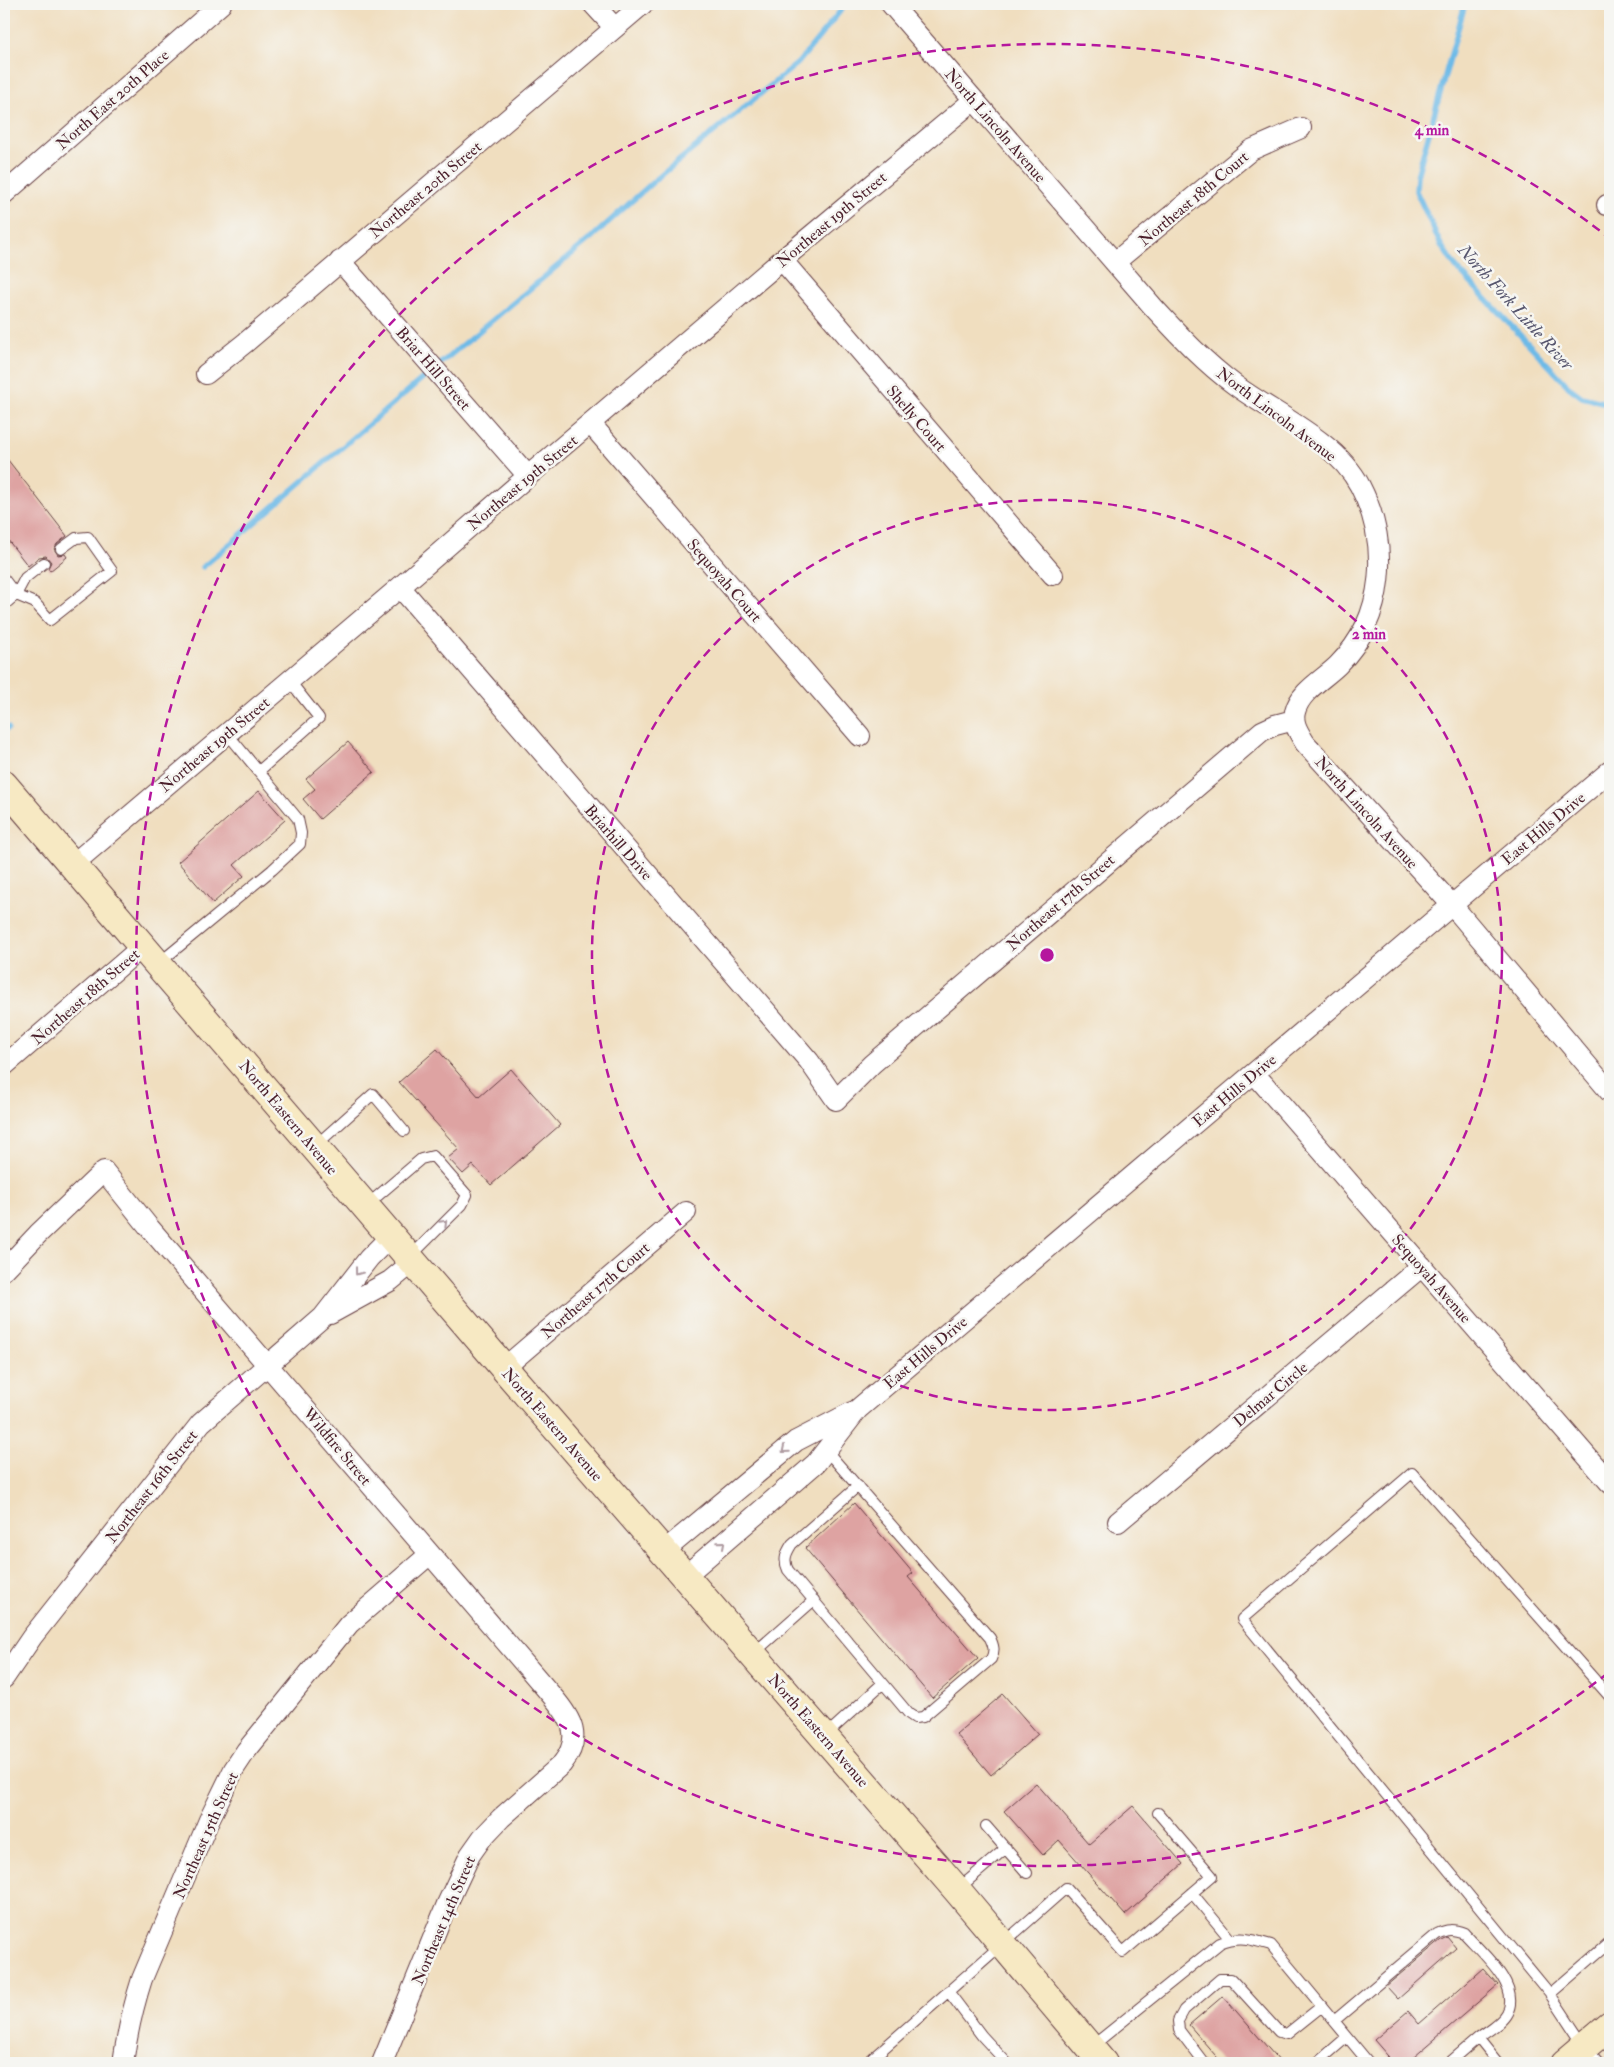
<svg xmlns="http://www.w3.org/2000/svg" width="1614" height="2067" viewBox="0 0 1614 2067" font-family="'IM FELL Double Pica',serif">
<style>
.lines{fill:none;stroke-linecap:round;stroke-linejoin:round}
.stream{stroke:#6dbae7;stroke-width:5.5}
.building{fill:#dea3a2}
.lane-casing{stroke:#633c41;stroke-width:12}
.street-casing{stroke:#633c41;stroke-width:22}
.secondary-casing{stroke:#633c41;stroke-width:30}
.lane{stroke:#fff;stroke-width:10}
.street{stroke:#fff;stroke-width:20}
.secondary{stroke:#f7e9c3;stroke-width:28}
.oneway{stroke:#ae9aa0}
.ring{fill:none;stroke:#b5179e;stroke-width:2.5;stroke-dasharray:9 6}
.labels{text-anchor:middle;stroke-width:5;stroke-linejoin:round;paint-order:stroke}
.street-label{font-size:16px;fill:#4a1f2b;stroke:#f6f6f2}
.water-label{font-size:18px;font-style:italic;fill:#56556d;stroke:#f6f6f2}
.centre{fill:#b5179e;stroke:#f6f6f2;stroke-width:2.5}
.ring-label{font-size:15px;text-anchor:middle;font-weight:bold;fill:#b5179e;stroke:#f6f6f2;stroke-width:5;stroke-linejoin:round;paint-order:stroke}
</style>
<rect width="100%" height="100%" fill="#f6f6f2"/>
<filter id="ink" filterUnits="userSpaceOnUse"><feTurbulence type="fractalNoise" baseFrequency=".02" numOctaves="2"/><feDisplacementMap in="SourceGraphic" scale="10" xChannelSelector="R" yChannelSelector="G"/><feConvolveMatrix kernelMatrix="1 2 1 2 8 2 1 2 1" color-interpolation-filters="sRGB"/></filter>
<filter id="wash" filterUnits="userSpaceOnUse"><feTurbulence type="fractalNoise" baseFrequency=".0096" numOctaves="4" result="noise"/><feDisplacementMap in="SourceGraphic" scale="20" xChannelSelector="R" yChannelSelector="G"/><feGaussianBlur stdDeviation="1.12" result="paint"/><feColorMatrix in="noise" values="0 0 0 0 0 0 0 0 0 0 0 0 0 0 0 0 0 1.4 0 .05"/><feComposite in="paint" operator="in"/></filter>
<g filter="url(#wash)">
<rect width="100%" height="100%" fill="#f0debf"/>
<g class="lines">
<path class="stream" d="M 1465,4 L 1417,176 L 1416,191 L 1441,245 L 1455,266 L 1570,388 L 1582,397 L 1610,404
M 203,567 L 417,383 L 591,238 L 653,182 L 798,63 L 846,4
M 4,731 L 8,728"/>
</g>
<g id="blocks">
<path class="building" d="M 4,455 L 67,536 L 57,544 L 54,549 L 58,555 L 65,554 L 67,557 L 50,571 L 48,568 L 51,562 L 46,556 L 39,557 L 28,566 L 4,535 Z
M 348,742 L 374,772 L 320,819 L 303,799 L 315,789 L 306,779 Z
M 259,791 L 285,820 L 234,865 L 244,876 L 213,903 L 178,862 Z
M 437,1049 L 479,1097 L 511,1069 L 560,1125 L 491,1185 L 473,1165 L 463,1174 L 448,1158 L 459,1149 L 399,1082 Z
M 854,1503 L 913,1573 L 908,1577 L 978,1658 L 932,1698 L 805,1548 Z
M 1003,1694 L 1038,1734 L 991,1775 L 956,1734 Z
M 1036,1783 L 1089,1844 L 1133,1806 L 1183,1864 L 1125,1915 L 1059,1840 L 1043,1855 L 1004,1811 Z
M 1447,1937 L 1456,1948 L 1398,1999 L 1386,1986 L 1441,1940 Z
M 1483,1968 L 1498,1985 L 1407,2063 L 1394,2063 L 1374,2040 L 1408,2011 L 1419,2024 Z
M 1223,1996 L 1281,2063 L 1222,2063 L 1189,2025 Z"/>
</g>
</g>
<g filter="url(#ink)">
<use href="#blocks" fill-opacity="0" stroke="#633c41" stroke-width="1"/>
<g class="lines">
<defs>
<path id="lane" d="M 4,579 L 16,595 L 25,578 L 44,563
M 4,605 L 16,595 L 35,603 L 50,620 L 112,571 L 88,537 L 76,538 L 61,549
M 259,771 L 319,718 L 289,680
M 159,963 L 272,870 L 300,844 L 301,833 L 298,819 L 226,732
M 315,1146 L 373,1094 L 404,1131
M 367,1205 L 421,1159 L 433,1156 L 467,1195 L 462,1205 L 410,1257
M 825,1449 L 990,1638 C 994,1646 995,1651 991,1659 L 923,1717 L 915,1718 L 909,1714 L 788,1570 C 783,1560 786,1553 792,1544 L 858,1486
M 754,1653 L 814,1600
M 825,1736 L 883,1683
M 986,1826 L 1027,1873
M 957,1890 L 1006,1848
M 1192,1893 L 1230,1939
M 948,1991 L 982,2036 L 1007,2063
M 1550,1994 L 1610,1942
M 1334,2021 L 1437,1934 C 1447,1929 1453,1929 1464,1933 C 1480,1951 1522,1986 1507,2013 C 1502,2023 1487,2031 1478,2038
M 1091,2047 L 1220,1943 C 1239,1935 1251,1939 1271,1945 L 1369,2063
M 867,2063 L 1066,1888 L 1123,1952 L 1212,1876 L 1158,1813
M 1204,2063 L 1179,2030 L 1178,2021 L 1184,2010 L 1220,1979 L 1231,1979 L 1279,2032 L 1287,2034 L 1322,2006
M 1317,2063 L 1347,2037
M 1449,2063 L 1478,2038 L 1498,2063
M 1599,2063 L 1585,2047 L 1550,1994 L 1242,1619 L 1412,1473 L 1610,1697"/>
<path id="street" d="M 593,4 L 615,28
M 891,4 L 1155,309 C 1180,336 1205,363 1235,385 C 1274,414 1337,441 1360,486 C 1390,544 1386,617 1338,665 C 1324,679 1300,691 1295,712 C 1292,723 1299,733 1305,743 L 1452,905 L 1610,1092
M 4,194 L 221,4
M 1607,205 L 1610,205
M 782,260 L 1053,575
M 340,261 L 528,476
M 1115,262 L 1251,150 L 1301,128
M 206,374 L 245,343 L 643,4
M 591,424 L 860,736
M 400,587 L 809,1061 L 836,1100 L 872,1064 L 1262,731 L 1275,725 L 1294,720
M 72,865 L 400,587 L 528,476 L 782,260 L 974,100
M 4,1066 L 143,946
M 1254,1073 L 1610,1483
M 4,1270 L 38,1234 L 104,1171 L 148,1226 L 553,1697 C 572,1719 583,1738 562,1764 L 501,1818 L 482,1838 L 470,1855 L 447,1904 L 382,2063
M 330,1314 L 390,1281 L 413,1262
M 504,1368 L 686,1212
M 1118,1522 L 1422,1266
M 664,1551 L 796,1441 L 852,1412
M 685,1576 L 816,1463 L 858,1409 L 1610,771
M 4,1678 L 32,1637 L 201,1423 L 323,1317 L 369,1258 L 391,1236
M 123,2063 C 127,2034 133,2007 142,1979 L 209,1820 L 234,1769 L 246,1751 L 349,1624 L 430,1554"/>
<path id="secondary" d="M 4,785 L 504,1368 L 957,1890 L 1103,2063
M 1565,2063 L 1610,2025"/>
</defs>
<use href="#lane" class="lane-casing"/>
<use href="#street" class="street-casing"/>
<use href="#secondary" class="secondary-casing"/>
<use href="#lane" class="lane"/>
<use href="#street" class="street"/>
<use href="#secondary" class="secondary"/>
</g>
<defs><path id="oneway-chevron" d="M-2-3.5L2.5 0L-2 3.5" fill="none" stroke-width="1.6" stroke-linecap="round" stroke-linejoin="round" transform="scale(1.25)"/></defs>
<g class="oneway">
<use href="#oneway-chevron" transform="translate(444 1223) rotate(-45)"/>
<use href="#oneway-chevron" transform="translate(358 1272) rotate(127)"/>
<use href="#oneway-chevron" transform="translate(785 1450) rotate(140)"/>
<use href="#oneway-chevron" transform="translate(722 1544) rotate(-41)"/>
</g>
</g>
<g class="ring">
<circle cx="1047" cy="955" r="455"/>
<path d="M1608 1673A911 911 0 1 1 1608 237"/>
</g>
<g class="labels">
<g class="street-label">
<text transform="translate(112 99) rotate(-41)" y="6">North East 20th Place</text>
<text transform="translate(996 125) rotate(49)" y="6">North Lincoln Avenue</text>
<text transform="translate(425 189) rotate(-40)" y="6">Northeast 20th Street</text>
<text transform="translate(1193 198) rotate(-40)" y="6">Northeast 18th Court</text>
<text transform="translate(831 219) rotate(-40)" y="6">Northeast 19th Street</text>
<text transform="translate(434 368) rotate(49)" y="6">Briar Hill Street</text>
<text transform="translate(1277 414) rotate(37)" y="6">North Lincoln Avenue</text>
<text transform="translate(917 418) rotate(49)" y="6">Shelly Court</text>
<text transform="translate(522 482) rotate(-40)" y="6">Northeast 19th Street</text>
<text transform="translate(725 580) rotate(49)" y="6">Sequoyah Court</text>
<text transform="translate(214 744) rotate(-40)" y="6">Northeast 19th Street</text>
<text transform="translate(1367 812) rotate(48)" y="6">North Lincoln Avenue</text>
<text transform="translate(1543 828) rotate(-40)" y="6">East Hills Drive</text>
<text transform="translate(619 842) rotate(49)" y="6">Briarhill Drive</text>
<text transform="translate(1060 902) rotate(-41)" y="6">Northeast 17th Street</text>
<text transform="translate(85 996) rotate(-41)" y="6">Northeast 18th Street</text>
<text transform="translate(1234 1090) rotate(-40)" y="6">East Hills Drive</text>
<text transform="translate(289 1117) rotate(50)" y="6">North Eastern Avenue</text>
<text transform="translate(1432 1278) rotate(49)" y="6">Sequoyah Avenue</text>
<text transform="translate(595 1290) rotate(-41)" y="6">Northeast 17th Court</text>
<text transform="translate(925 1352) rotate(-40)" y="6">East Hills Drive</text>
<text transform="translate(1270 1394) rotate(-40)" y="6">Delmar Circle</text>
<text transform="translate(553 1424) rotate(49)" y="6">North Eastern Avenue</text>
<text transform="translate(338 1446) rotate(50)" y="6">Wildfire Street</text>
<text transform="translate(151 1486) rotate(-52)" y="6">Northeast 16th Street</text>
<text transform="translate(819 1730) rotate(49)" y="6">North Eastern Avenue</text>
<text transform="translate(205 1835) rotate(-66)" y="6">Northeast 15th Street</text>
<text transform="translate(443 1920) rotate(-67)" y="6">Northeast 14th Street</text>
</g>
<g class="water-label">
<text transform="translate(1516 307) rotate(48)" y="6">North Fork Little River</text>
</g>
</g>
<circle cx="1047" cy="955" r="8" class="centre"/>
<g class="ring-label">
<text x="1432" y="135">4 min</text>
<text x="1369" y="639">2 min</text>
</g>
<rect width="1614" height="2067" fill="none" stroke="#f6f6f2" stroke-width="20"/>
</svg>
